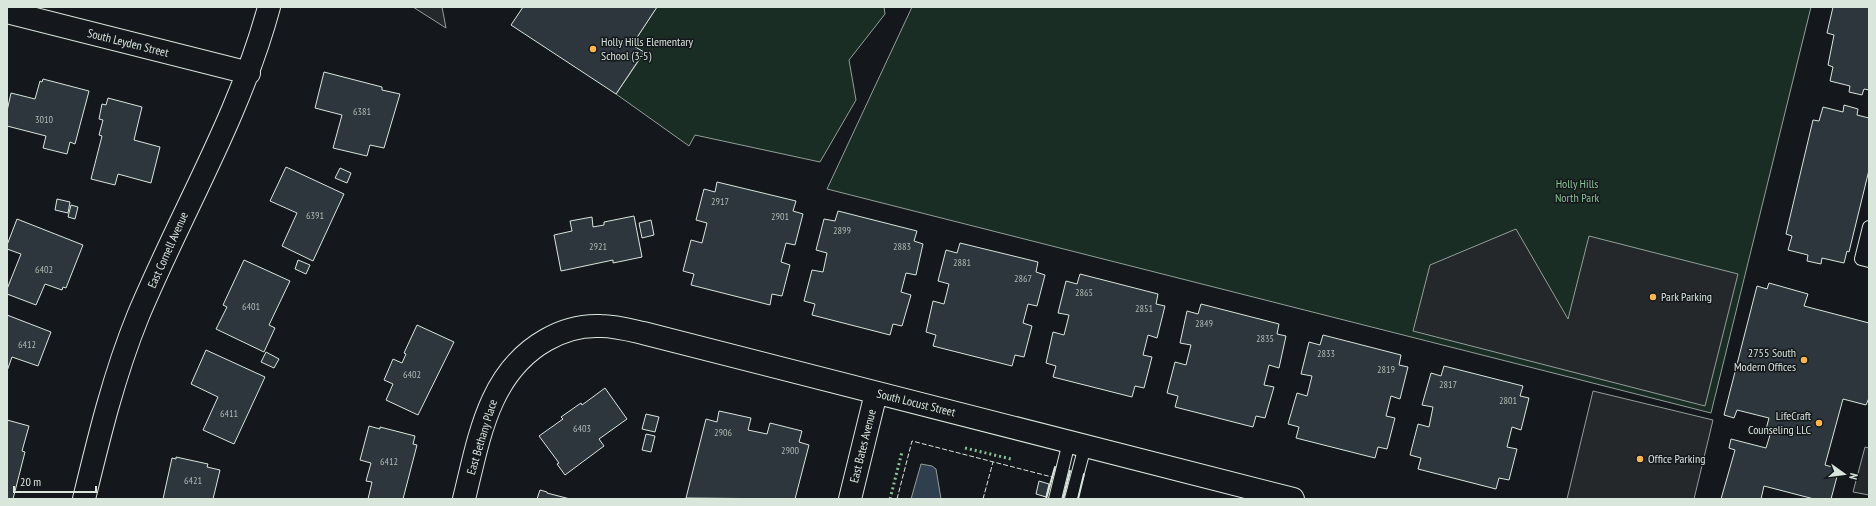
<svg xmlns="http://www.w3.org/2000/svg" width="1876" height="506" viewBox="0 0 1876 506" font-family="'PT Sans Narrow',sans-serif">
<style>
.green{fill:#1a2d24;stroke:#939e99}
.parking{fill:#24282b;stroke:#939e99}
.water{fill:#2f3f4d;stroke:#939e99}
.building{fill:#2c363c;stroke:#d8e6dc}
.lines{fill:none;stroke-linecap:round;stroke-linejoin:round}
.lane-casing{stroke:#d8e6dc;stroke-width:14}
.street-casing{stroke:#d8e6dc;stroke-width:24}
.lane{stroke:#14181c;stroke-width:12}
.street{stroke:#14181c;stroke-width:22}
.hedge{stroke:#8ac095;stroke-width:3;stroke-dasharray:2 3;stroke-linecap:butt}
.fence{stroke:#d8e6dc;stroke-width:1;stroke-dasharray:5 2;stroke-linecap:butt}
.wall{stroke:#d8e6dc;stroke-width:2}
.poi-dot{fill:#ffb74d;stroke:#14181c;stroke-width:1.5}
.labels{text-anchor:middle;stroke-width:3;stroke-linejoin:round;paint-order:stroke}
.number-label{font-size:10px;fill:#adbab4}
.poi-label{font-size:12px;fill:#d8e6dc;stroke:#14181c;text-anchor:start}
.street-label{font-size:12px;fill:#d8e6dc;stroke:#14181c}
.park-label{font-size:12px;fill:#8ac095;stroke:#14181c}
</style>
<rect width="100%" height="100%" fill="#14181c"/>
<path class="green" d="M 657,7 L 884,7 L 885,14 L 849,60 L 856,100 L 820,162 L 695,135 L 689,146 L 616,94 L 644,53 L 632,45 Z
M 912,7 L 1811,7 L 1711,413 L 827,189 Z"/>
<path class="parking" d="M 413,7 L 442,7 L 446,28 Z
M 1516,229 L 1568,319 L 1589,236 L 1738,274 L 1705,406 L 1413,331 L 1430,265 Z
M 1593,391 L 1713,420 L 1694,499 L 1567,499 Z
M 1865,447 L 1869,448 L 1869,495 L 1853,492 Z"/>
<path class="water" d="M 921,464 L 932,466 L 936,469 L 941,499 L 911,499 Z"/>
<path class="building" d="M 523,7 L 657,7 L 632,45 L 644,52 L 616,94 L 511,25 Z
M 1833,7 L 1869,7 L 1869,90 L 1864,89 L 1862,95 L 1849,92 L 1850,86 L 1830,81 L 1833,67 L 1828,65 L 1834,35 L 1827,33 Z
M 324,72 L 382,87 L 382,90 L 400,94 L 384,148 L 370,145 L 367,156 L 333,148 L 342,115 L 315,108 Z
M 43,79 L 89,91 L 75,144 L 70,142 L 67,154 L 43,148 L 46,136 L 7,126 L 7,111 L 11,93 L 35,99 L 40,81 L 42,82 Z
M 108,98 L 142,107 L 134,140 L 160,147 L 151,183 L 118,174 L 115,185 L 91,179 L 102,136 L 99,135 L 103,120 L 99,119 L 102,104 L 106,105 Z
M 1844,105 L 1858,109 L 1857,115 L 1869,118 L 1869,170 L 1849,252 L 1847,251 L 1844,263 L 1822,258 L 1821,264 L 1807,261 L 1808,255 L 1788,250 L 1792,236 L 1786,234 L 1813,120 L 1819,121 L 1823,107 L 1843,112 Z
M 286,167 L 344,194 L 313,261 L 282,246 L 297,213 L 270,201 Z
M 340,168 L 351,173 L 347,183 L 335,178 Z
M 717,182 L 796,201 L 793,211 L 803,214 L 795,245 L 786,243 L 781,262 L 790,265 L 782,296 L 772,294 L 770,305 L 691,285 L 694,274 L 683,271 L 691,240 L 702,243 L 707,223 L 696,220 L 704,189 L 715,192 Z
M 57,199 L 70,202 L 68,213 L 55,210 Z
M 71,205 L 78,207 L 75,219 L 68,217 Z
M 838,211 L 917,231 L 914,241 L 923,244 L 916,275 L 906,273 L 901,292 L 911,295 L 902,326 L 893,324 L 890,335 L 812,315 L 815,304 L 804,301 L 812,270 L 823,272 L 827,253 L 816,250 L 824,219 L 835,221 Z
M 634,216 L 642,257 L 613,263 L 613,260 L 561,271 L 554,235 L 572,231 L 570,221 L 592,217 L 593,227 L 604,225 L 604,222 Z
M 17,219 L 83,245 L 66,288 L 63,287 L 62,290 L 45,284 L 36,305 L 7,294 L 7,289 L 21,254 L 7,249 L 7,245 Z
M 651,220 L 654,235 L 642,238 L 639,223 Z
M 960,243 L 1038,262 L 1036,272 L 1045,275 L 1037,306 L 1028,304 L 1023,323 L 1032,326 L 1024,357 L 1015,355 L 1012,366 L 933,346 L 936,335 L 926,332 L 933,301 L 944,304 L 949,284 L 938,281 L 946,250 L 957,253 Z
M 244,260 L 290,281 L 269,325 L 275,328 L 264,352 L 216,329 L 227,307 L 223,305 Z
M 298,260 L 310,265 L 306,274 L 295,269 Z
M 1080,274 L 1158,294 L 1156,304 L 1165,306 L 1157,338 L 1148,335 L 1143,355 L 1152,357 L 1144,388 L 1135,386 L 1132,397 L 1053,377 L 1056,366 L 1046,363 L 1053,332 L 1064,335 L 1069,315 L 1058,313 L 1066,281 L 1077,284 Z
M 1769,283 L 1808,294 L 1804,306 L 1869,323 L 1869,398 L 1866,405 L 1843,399 L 1825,465 L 1839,469 L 1831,499 L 1814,499 L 1764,486 L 1761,499 L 1721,499 L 1735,450 L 1729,448 L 1731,439 L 1766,448 L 1770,435 L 1765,433 L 1769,418 L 1737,410 L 1734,418 L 1724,415 L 1757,286 L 1767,289 Z
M 1201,304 L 1279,324 L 1277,334 L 1286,336 L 1279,368 L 1269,365 L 1264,385 L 1274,387 L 1265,418 L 1256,416 L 1253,427 L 1175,407 L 1178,396 L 1167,393 L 1175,362 L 1186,365 L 1191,345 L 1180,343 L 1187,311 L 1198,314 Z
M 7,315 L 51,332 L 38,366 L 12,357 L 7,371 Z
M 417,325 L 454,342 L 418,415 L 386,400 L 393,384 L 384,380 L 393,359 L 402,363 L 406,354 L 404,353 Z
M 1323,335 L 1401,355 L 1399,365 L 1408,367 L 1400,399 L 1391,396 L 1386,416 L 1395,418 L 1387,449 L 1378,447 L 1375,458 L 1296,438 L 1299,427 L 1288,424 L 1297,393 L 1307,396 L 1312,376 L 1301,374 L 1309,342 L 1320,345 Z
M 206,350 L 265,377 L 234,444 L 203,430 L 218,397 L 191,384 Z
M 266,352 L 279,359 L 274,368 L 261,362 Z
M 1444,366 L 1523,386 L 1520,396 L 1529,398 L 1521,430 L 1512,427 L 1507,447 L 1517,449 L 1509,480 L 1499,478 L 1496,489 L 1418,469 L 1421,458 L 1410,455 L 1418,424 L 1429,427 L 1433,407 L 1422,405 L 1431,373 L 1441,376 Z
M 605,388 L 627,419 L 599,439 L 604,446 L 565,475 L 557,464 L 559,463 L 539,436 L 563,419 L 561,417 L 581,403 L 582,405 Z
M 719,411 L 751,418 L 748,430 L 767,434 L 770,423 L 802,431 L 799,442 L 809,445 L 795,499 L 686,498 L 706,419 L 717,422 Z
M 646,414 L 659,417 L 655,432 L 642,429 Z
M 7,420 L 29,426 L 22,451 L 25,452 L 13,499 L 7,499 Z
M 369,426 L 380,429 L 380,427 L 415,436 L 413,444 L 417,445 L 403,499 L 368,499 L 372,482 L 366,481 L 371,463 L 360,460 Z
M 646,434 L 655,436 L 651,452 L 642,450 Z
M 176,457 L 208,464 L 207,467 L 220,470 L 213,499 L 163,499 L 172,458 L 176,459 Z
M 1039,481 L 1049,484 L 1046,497 L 1036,494 Z
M 540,490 L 547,492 L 547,493 L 570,499 L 537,499 Z"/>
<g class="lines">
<defs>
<path id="lane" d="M 1869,227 L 1861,259 L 1869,261
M 1055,499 L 1069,442
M 1071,499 L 1085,446"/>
<path id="street" d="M 7,12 L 249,73
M 84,499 C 99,437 114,375 138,316 C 181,213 240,115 269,7
M 464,499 C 479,439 488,373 546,340 C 563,330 581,325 601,326 C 615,326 630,330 643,333 L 1293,499
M 850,499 L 876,393"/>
</defs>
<use href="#lane" class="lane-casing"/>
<use href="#street" class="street-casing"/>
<use href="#lane" class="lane"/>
<use href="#street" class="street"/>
<path class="hedge" d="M 965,448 L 1011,459
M 890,499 L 902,452"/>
<path class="fence" d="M 897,499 L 912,441 L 1052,477
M 983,499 L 993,462"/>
<path class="wall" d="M 1046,499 L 1055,467
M 1063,499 L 1070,471
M 1078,499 L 1084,474"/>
</g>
<g class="poi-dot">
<circle cx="593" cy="49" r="4"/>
<circle cx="1653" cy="297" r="4"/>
<circle cx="1804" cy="360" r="4"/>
<circle cx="1819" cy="423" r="4"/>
<circle cx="1640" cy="459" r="4"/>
</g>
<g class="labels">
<g class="number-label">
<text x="362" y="115">6381</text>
<text x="44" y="123">3010</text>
<text x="720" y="205">2917</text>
<text x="315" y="219">6391</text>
<text x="780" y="220">2901</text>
<text x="842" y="234">2899</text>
<text x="598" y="250">2921</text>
<text x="902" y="250">2883</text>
<text x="962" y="266">2881</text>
<text x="44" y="273">6402</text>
<text x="1023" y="282">2867</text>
<text x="1084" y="296">2865</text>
<text x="251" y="310">6401</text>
<text x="1144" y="312">2851</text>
<text x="1204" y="327">2849</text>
<text x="1265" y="342">2835</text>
<text x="27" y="348">6412</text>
<text x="1326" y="357">2833</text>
<text x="1386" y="373">2819</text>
<text x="412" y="378">6402</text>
<text x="1448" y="388">2817</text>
<text x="1508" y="404">2801</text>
<text x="229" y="417">6411</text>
<text x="582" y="432">6403</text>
<text x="723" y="436">2906</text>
<text x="790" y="454">2900</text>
<text x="389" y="465">6412</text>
<text x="193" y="484">6421</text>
</g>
<g class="poi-label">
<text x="601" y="46">Holly Hills Elementary<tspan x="601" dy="14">School (3-5)</tspan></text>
<text x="1661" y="301">Park Parking</text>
<text x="1796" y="357" text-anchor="end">2755 South<tspan x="1796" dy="14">Modern Offices</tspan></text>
<text x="1811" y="420" text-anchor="end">LifeCraft<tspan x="1811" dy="14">Counseling LLC</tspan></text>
<text x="1648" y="463">Office Parking</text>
</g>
<g class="street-label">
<text transform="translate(128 43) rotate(14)" y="4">South Leyden Street</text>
<text transform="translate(168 250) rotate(-66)" y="4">East Cornell Avenue</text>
<text transform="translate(916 403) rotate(14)" y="4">South Locust Street</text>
<text transform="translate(482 437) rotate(-73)" y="4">East Bethany Place</text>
<text transform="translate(863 446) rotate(-76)" y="4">East Bates Avenue</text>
</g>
<g class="park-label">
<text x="1577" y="188">Holly Hills<tspan x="1577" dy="14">North Park</tspan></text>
</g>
</g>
<rect width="1876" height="506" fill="none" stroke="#d8e6dc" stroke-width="16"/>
<g transform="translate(1844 474) rotate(104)" stroke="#14181c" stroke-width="3" paint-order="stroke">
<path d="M0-3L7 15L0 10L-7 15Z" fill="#d8e6dc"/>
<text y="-6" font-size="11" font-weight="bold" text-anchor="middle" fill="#d8e6dc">N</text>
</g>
<path d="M14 486v6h82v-6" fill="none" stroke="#d8e6dc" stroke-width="2"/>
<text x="20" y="486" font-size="12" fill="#d8e6dc" stroke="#14181c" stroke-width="3" paint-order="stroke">20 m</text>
</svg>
